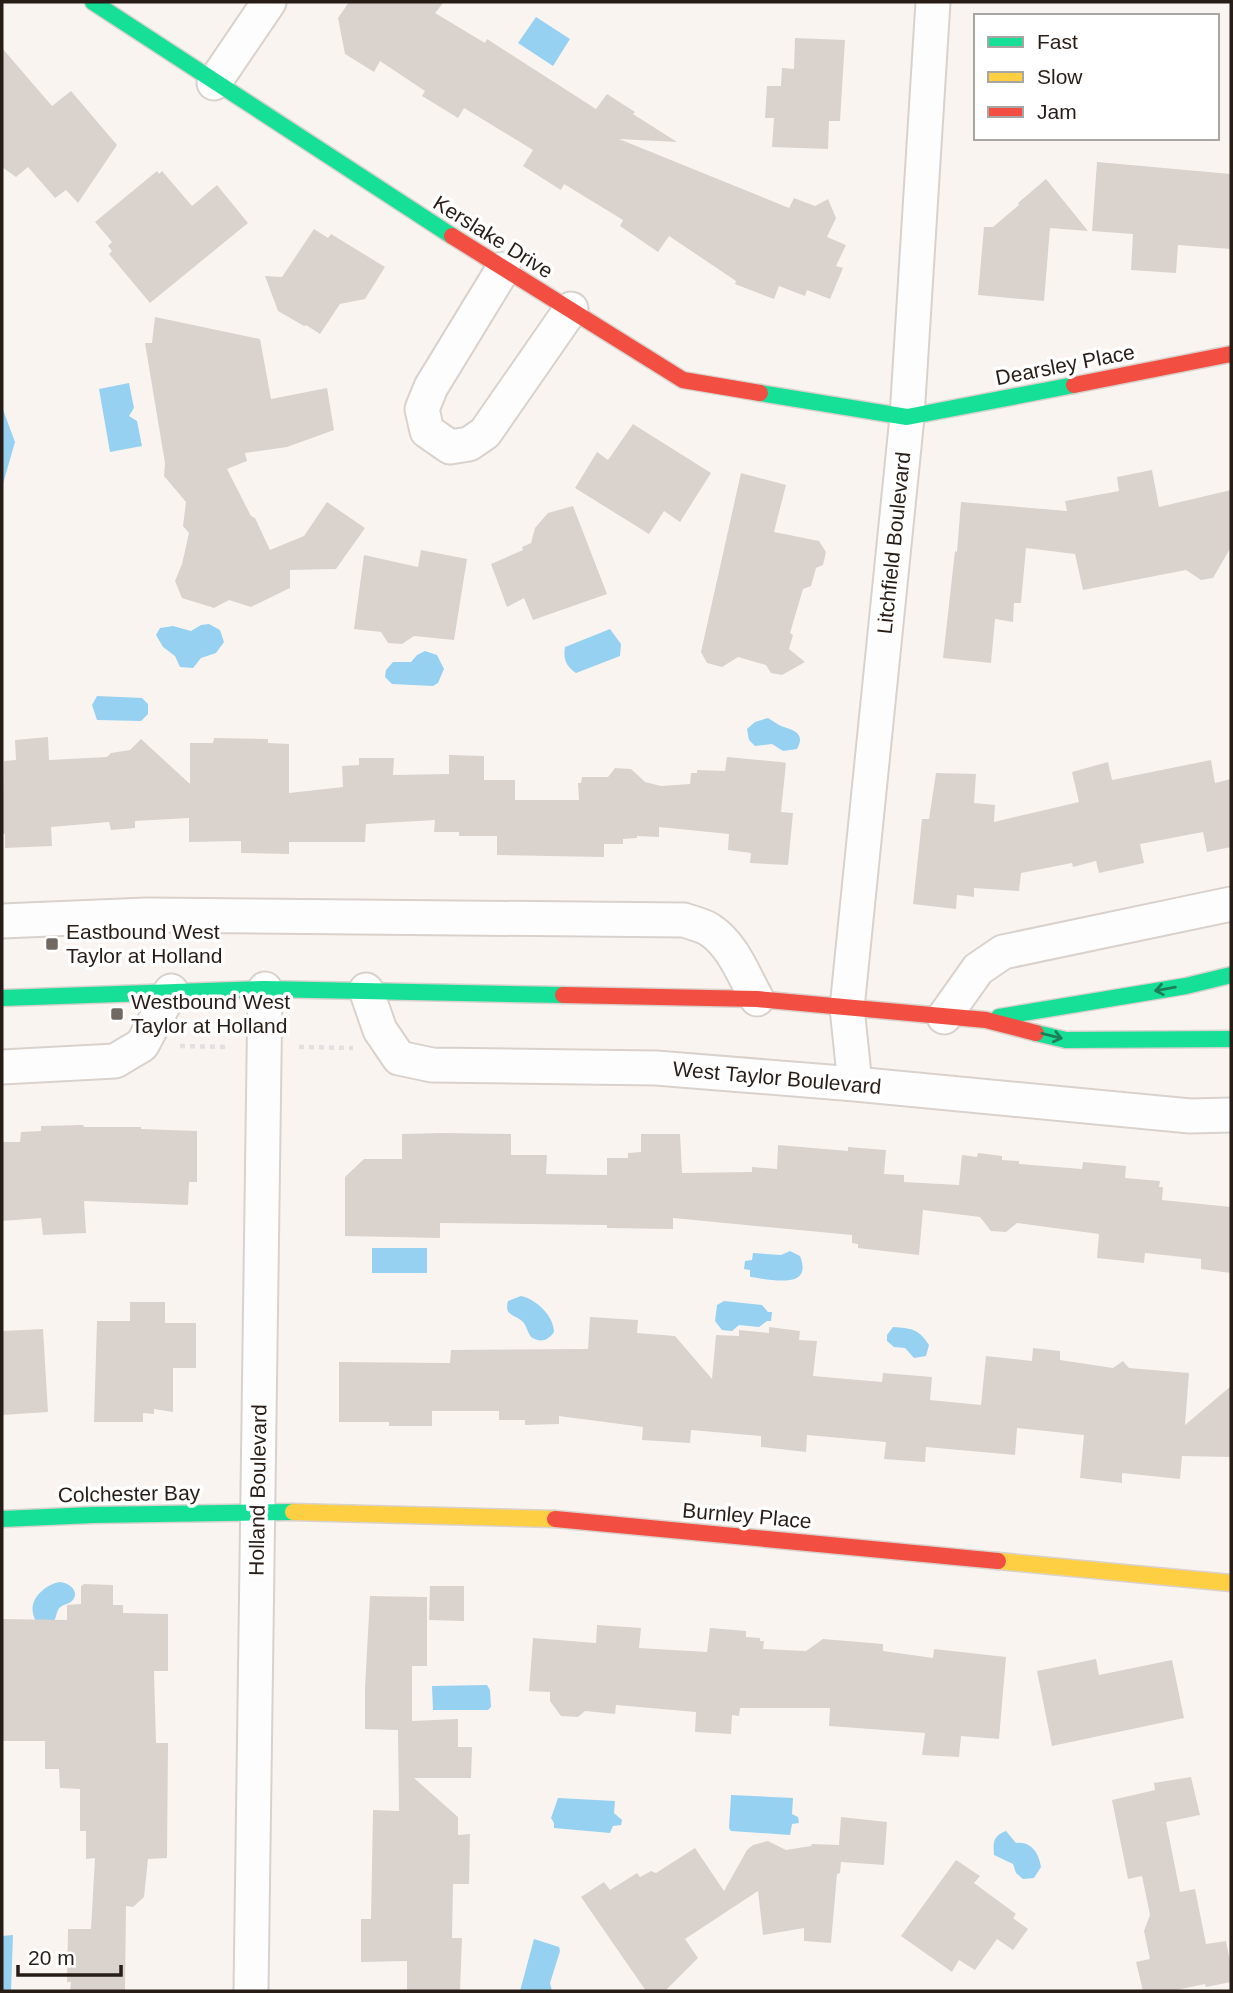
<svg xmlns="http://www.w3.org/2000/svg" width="1233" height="1993" viewBox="0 0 1233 1993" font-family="Helvetica,sans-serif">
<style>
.water{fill:#96d1f1}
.building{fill:#dad2cd}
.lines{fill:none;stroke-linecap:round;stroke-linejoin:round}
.street-casing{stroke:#d9d1cc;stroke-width:37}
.fast-casing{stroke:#d9d1cc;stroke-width:19}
.slow-casing{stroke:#d9d1cc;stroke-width:19}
.jam-casing{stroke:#d9d1cc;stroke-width:19}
.path{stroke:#e3e0df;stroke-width:4.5;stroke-dasharray:5 5;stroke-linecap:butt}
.street{stroke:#fefdfd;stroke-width:33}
.fast{stroke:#16e098;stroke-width:16}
.slow{stroke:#ffcf43;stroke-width:16}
.jam{stroke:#f24e42;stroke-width:16}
.oneway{stroke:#1e7e57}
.poi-dot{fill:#716862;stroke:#fff;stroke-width:2.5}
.labels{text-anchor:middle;stroke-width:7;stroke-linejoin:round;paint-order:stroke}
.street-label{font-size:21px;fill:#271d16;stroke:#fff}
.poi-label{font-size:21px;fill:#271d16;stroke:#fff;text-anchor:start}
</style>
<rect width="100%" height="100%" fill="#faf4f0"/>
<path class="water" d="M 536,17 L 570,39 L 553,66 L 518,43 Z
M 129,383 L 134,408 L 129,416 L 137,421 L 142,446 L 110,452 L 99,389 Z
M 2,407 L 15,442 L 2,487 Z
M 209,624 L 220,630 L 224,642 L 216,653 L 201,658 L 193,668 L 180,667 L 175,656 L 163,647 L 156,635 L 160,628 L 173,626 L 191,631 L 201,625 Z
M 610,629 L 621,644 L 620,656 L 576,673 C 566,666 563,659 565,647 Z
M 425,651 L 437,655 L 444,669 L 438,683 L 433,686 L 392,684 L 385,677 L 386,670 L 393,662 L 411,662 L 417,655 Z
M 97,696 L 142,698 L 148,704 L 148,714 L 141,721 L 97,720 L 92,705 Z
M 768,718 C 772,720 775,723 779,725 C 790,730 807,731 797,749 L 783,751 L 772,744 L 755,746 L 749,740 L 747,729 L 755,722 Z
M 372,1248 L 427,1248 L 427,1273 L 372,1273 Z
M 790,1251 L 800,1256 C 814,1291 769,1279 750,1277 L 750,1270 L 744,1269 L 745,1261 L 752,1260 L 753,1253 L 781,1255 Z
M 521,1296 C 536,1299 554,1316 554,1332 C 548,1341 540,1343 531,1337 C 528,1333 526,1325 523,1322 C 514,1314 504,1316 508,1301 Z
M 724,1301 L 762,1305 L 768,1312 L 772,1312 L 771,1321 L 767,1321 L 759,1327 L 739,1325 L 732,1331 L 722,1330 L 715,1321 L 717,1305 Z
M 893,1327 C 911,1328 919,1329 929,1345 L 926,1356 L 914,1358 L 905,1348 L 894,1347 L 887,1341 L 887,1335 Z
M 59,1582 C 68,1582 81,1591 72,1601 C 68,1605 61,1604 58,1610 C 56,1614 56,1618 54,1621 L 36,1621 C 25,1603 42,1586 59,1582 Z
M 487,1685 L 490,1690 L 491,1707 L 488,1710 L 433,1710 L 432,1686 Z
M 731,1795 L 793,1798 L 792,1814 L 798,1817 L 799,1823 L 792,1824 L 790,1835 L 731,1831 L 729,1828 Z
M 558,1798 L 615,1801 L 614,1813 L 622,1820 L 621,1825 L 613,1826 L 610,1833 L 554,1828 L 554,1823 L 551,1818 Z
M 1006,1831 L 1016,1843 C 1031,1841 1039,1853 1041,1867 L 1034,1878 L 1023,1879 L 1016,1873 L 1013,1864 L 994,1855 C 993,1842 993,1836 1006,1831 Z
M 13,1935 L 11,1991 L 2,1991 L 2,1936 Z
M 534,1939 L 559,1947 L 560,1951 L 550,1983 L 552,1991 L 520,1991 Z"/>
<path class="building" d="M 349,2 L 444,2 L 435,13 L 485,43 L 487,39 L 596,109 L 607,94 L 635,112 L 633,114 L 677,142 L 619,139 L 789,208 L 794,198 L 815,206 L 828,199 L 836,218 L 827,237 L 846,245 L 836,266 L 843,268 L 830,299 L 807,290 L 805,296 L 779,286 L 774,299 L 735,284 L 736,281 L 669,236 L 658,252 L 620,226 L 623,220 L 564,184 L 561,190 L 523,166 L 533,150 L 464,108 L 458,118 L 422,96 L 425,91 L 380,61 L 374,72 L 345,54 L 338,18 Z
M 795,38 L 845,40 L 840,121 L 829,121 L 828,149 L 772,147 L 774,118 L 765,118 L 767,86 L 781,86 L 782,68 L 794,69 Z
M 2,48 L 52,106 L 71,91 L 117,145 L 78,203 L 66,190 L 55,198 L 28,167 L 16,177 L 2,167 Z
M 1097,162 L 1231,174 L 1231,249 L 1178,245 L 1176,273 L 1131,270 L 1133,234 L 1092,231 Z
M 157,171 L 159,174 L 162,171 L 192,206 L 217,185 L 248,223 L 150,303 L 109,254 L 112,251 L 108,246 L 112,242 L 95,222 Z
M 1046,179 L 1088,231 L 1050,228 L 1044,301 L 978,295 L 984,227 L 993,227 L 1019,205 L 1018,203 Z
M 314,229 L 328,238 L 331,234 L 385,267 L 365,299 L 340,304 L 320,334 L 306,325 L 304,326 L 278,311 L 265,276 L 282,277 Z
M 155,317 L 260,339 L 271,399 L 327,388 L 334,430 L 287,447 L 245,453 L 247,461 L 227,469 L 251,516 L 255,518 L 270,550 L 304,536 L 327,502 L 365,528 L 336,569 L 290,570 L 290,588 L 251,607 L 229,600 L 214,608 L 182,598 L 175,581 L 182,564 L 189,533 L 183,526 L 186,502 L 164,476 L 165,463 L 145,343 L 152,343 Z
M 633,424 L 711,473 L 680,522 L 664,511 L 649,534 L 575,488 L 597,452 L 608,460 Z
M 1152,470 L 1159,507 L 1231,490 L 1231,547 L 1213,578 L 1201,580 L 1186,570 L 1083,590 L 1075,554 L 1026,548 L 1021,603 L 1014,603 L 1013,622 L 995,619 L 991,663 L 943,658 L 955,551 L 957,552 L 961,502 L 1067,511 L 1065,501 L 1119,491 L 1117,477 Z
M 741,473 L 786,485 L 774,532 L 819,541 L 826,552 L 823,565 L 816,568 L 811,586 L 803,589 L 790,633 L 793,635 L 789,649 L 805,662 L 782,675 L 771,673 L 766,665 L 738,657 L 722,667 L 707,663 L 701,652 Z
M 573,506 L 607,594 L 533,620 L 524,598 L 507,607 L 491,564 L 523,550 L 522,547 L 531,543 L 535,528 L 548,513 Z
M 421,550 L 467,559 L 454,640 L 414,636 L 402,644 L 388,643 L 381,632 L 354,629 L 364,555 L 418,567 Z
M 48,737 L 49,760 L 107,757 L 111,753 L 130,750 L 141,739 L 190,784 L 190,743 L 213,743 L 214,738 L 268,739 L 268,743 L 289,744 L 289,793 L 343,787 L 342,766 L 359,765 L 359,758 L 394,758 L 393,775 L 449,774 L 449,755 L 484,756 L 484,780 L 515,780 L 515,800 L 579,800 L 578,783 L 581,783 L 582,777 L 608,777 L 615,768 L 631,769 L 645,782 L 661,786 L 690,784 L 691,773 L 697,773 L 697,770 L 725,771 L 727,757 L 781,762 L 786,763 L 781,812 L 793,813 L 788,865 L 750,863 L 751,853 L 728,850 L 729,834 L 659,827 L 659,837 L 637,836 L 637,838 L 623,839 L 623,844 L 604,844 L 604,857 L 497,855 L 497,836 L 459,836 L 459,832 L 434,832 L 435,820 L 366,824 L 365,842 L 289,842 L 289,854 L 241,853 L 241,841 L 189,842 L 189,818 L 135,821 L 135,828 L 111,830 L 109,822 L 51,827 L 52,846 L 5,848 L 5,834 L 2,834 L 4,761 L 16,760 L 15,740 Z
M 1211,760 L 1215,783 L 1231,779 L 1231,847 L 1207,852 L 1203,832 L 1140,844 L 1144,863 L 1099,873 L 1096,861 L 1073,867 L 1072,863 L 1021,873 L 1019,891 L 974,888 L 974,897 L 957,895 L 956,909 L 913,904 L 922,819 L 929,819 L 936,773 L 976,774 L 974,803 L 995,805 L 994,822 L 1079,802 L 1072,772 L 1108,762 L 1112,780 Z
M 83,1125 L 84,1127 L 141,1127 L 141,1129 L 197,1131 L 197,1182 L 189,1182 L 188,1205 L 84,1201 L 86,1233 L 43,1235 L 41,1218 L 2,1221 L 2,1142 L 20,1142 L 21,1132 L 41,1131 L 41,1126 Z
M 441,1133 L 511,1134 L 511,1155 L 547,1155 L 546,1174 L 607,1175 L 607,1158 L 628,1158 L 628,1153 L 641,1152 L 641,1134 L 680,1134 L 682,1173 L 752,1172 L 752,1167 L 777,1169 L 778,1145 L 848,1151 L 848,1147 L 886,1150 L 884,1174 L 904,1175 L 904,1182 L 959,1185 L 962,1155 L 977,1157 L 978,1153 L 1002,1156 L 1002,1160 L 1019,1161 L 1019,1164 L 1082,1169 L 1083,1162 L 1126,1166 L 1125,1178 L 1160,1181 L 1159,1187 L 1163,1187 L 1162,1200 L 1231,1207 L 1231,1273 L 1201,1269 L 1201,1259 L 1145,1253 L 1144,1263 L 1097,1258 L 1099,1234 L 1017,1223 L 1006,1232 L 991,1231 L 980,1217 L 923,1210 L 919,1255 L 858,1248 L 858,1244 L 852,1243 L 852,1235 L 673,1218 L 673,1229 L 607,1228 L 607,1225 L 440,1223 L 440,1238 L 345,1236 L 345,1177 L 364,1159 L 402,1159 L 402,1134 Z
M 130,1302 L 165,1302 L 165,1323 L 196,1323 L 196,1368 L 173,1368 L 173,1412 L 154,1409 L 154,1414 L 143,1413 L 143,1422 L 94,1422 L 97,1321 L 130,1321 Z
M 590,1317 L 638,1320 L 637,1333 L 675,1336 L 712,1379 L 716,1335 L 739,1336 L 739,1330 L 769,1333 L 769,1327 L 800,1331 L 799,1340 L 817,1341 L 813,1376 L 882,1382 L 883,1373 L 932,1377 L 930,1400 L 981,1405 L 986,1356 L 1032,1361 L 1033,1348 L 1060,1351 L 1060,1360 L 1113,1368 L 1123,1361 L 1129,1368 L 1189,1373 L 1185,1425 L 1231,1386 L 1231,1457 L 1182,1456 L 1180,1479 L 1122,1473 L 1122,1483 L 1080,1478 L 1084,1435 L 1017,1428 L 1015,1455 L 926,1447 L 925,1462 L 884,1459 L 886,1442 L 807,1435 L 806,1452 L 761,1447 L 761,1436 L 691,1430 L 690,1443 L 642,1440 L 643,1427 L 559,1416 L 559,1424 L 525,1425 L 525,1420 L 499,1420 L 499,1411 L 432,1411 L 432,1426 L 389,1426 L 389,1422 L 339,1422 L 339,1362 L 450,1363 L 451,1350 L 588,1349 Z
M 43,1329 L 48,1412 L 2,1415 L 2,1331 Z
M 84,1584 L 113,1585 L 113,1605 L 123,1605 L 123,1613 L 168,1614 L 168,1671 L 154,1671 L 156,1743 L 168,1743 L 167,1858 L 148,1859 L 144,1897 L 133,1907 L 126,1906 L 125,1991 L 70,1991 L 71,1982 L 67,1982 L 68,1929 L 91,1929 L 95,1858 L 86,1859 L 86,1831 L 80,1831 L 80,1789 L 60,1788 L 59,1769 L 45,1769 L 45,1741 L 2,1741 L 2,1619 L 67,1620 L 67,1605 L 81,1604 L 81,1586 Z
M 430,1586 L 464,1586 L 464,1621 L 429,1620 Z
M 370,1596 L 427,1597 L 427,1666 L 412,1666 L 412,1721 L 458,1719 L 458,1747 L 472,1747 L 471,1778 L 414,1778 L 458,1817 L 458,1835 L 470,1834 L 469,1884 L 453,1884 L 452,1938 L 462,1938 L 460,1991 L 407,1991 L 407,1961 L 361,1962 L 361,1919 L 371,1919 L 373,1810 L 399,1811 L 398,1730 L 365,1729 L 365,1688 Z
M 597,1625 L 641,1628 L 639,1648 L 707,1652 L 710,1628 L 746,1631 L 746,1637 L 760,1638 L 760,1641 L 764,1641 L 763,1649 L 806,1651 L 823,1639 L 883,1644 L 883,1651 L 933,1658 L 934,1649 L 1006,1657 L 999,1739 L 961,1736 L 959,1757 L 922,1755 L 925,1733 L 829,1726 L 830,1708 L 740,1708 L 739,1716 L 732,1715 L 731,1734 L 695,1732 L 696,1712 L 616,1705 L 615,1714 L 585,1711 L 578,1717 L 561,1716 L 550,1701 L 550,1692 L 529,1691 L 533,1638 L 596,1643 Z
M 1096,1659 L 1099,1675 L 1172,1660 L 1184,1718 L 1052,1746 L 1037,1671 Z
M 1191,1777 L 1200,1815 L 1166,1822 L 1180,1892 L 1195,1889 L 1206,1944 L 1226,1941 L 1231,1967 L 1231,1982 L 1206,1987 L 1205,1984 L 1171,1991 L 1143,1991 L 1136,1962 L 1150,1959 L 1144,1931 L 1150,1915 L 1142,1876 L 1128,1879 L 1112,1800 L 1155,1790 L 1154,1783 Z
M 841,1817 L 887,1822 L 884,1865 L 841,1862 L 840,1873 L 837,1874 L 831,1943 L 804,1941 L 804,1928 L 763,1935 L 758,1891 L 685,1939 L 698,1958 L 665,1991 L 646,1991 L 581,1897 L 604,1882 L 610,1890 L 637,1873 L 640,1877 L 651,1871 L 656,1873 L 695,1848 L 724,1891 L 747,1850 L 753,1845 L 768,1841 L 786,1850 L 811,1846 L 812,1844 L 839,1845 Z
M 956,1860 L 980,1876 L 974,1883 L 1016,1914 L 1013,1918 L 1028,1929 L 1013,1950 L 997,1939 L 975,1970 L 959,1960 L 952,1972 L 901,1936 Z"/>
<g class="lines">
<defs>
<path id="street" d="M 214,83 L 269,2
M 503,269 L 431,387 L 422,409 L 427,431 L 450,447 L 469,444 L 485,433 L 571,309
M 2,921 L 146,915 L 684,920 C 692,923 703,925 710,930 C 733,945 744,976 757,999
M 366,990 L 380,1030 L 399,1058 L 432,1065 L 656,1068 L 855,1084 L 1190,1116 L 1231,1115
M 944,1017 L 978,969 L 1003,952 L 1231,904
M 2,1067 L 115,1061 L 142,1045 L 171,991
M 855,1084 L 847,1008 L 907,417 L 933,2
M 251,1991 L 265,989"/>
<path id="fast" d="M 93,2 L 452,236
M 760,393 L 907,417 L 1074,385
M 2,998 L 265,989 L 563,995
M 999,1017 L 1186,986 L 1231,975
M 1036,1033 L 1066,1040 L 1231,1039
M 2,1519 L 93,1515 L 293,1512"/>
<path id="slow" d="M 293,1512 L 555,1519
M 998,1561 L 1231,1583"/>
<path id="jam" d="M 452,236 L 683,380 L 760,393
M 1074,385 L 1231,354
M 563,995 L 757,999 L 986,1020 L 1036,1033
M 555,1519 L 998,1561"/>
</defs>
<use href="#street" class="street-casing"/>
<use href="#fast" class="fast-casing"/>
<use href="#slow" class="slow-casing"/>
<use href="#jam" class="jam-casing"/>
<path class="path" d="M 180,1046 L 230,1047
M 299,1047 L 353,1048"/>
<use href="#street" class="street"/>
<use href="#fast" class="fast"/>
<use href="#slow" class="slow"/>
<use href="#jam" class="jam"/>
</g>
<defs><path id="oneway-shaft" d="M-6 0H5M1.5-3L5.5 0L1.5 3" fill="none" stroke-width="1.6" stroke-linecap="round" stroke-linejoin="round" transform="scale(1.75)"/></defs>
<g class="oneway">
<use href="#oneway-shaft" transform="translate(1165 989) rotate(170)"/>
<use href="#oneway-shaft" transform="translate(1052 1036) rotate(14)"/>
</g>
<g class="poi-dot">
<rect x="45" y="937" width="14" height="14" rx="3.5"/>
<rect x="110" y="1007" width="14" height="14" rx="3.5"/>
</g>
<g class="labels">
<g class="street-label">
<text transform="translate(493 237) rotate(32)" y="7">Kerslake Drive</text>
<text transform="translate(1065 365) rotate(-11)" y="7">Dearsley Place</text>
<text transform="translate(894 543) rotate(-84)" y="7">Litchfield Boulevard</text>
<text transform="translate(777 1078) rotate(5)" y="7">West Taylor Boulevard</text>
<text transform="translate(258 1490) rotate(-89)" y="7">Holland Boulevard</text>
<text transform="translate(129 1494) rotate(-1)" y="7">Colchester Bay</text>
<text transform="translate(747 1516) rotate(5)" y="7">Burnley Place</text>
</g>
<g class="poi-label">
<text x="66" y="939">Eastbound West<tspan x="66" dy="24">Taylor at Holland</tspan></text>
<text x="131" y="1009">Westbound West<tspan x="131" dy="24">Taylor at Holland</tspan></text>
</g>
</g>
<rect width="1233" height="1993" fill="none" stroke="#271d16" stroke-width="7"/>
<rect x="974" y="14" width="245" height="126" fill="#ffffff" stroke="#a9a5a2" stroke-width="2"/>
<rect x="988" y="37" width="35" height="10" fill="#16e098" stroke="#a9a5a2" stroke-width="2"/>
<text x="1037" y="49" font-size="21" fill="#271d16">Fast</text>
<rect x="988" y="72" width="35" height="10" fill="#ffcf43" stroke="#a9a5a2" stroke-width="2"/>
<text x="1037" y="84" font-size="21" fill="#271d16">Slow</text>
<rect x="988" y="107" width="35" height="10" fill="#f24e42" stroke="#a9a5a2" stroke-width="2"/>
<text x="1037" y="119" font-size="21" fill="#271d16">Jam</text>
<path d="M18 1965v10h103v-10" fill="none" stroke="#271d16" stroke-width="3.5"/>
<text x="28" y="1965" font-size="21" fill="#271d16" stroke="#ffffff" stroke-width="5" paint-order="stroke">20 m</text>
</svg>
